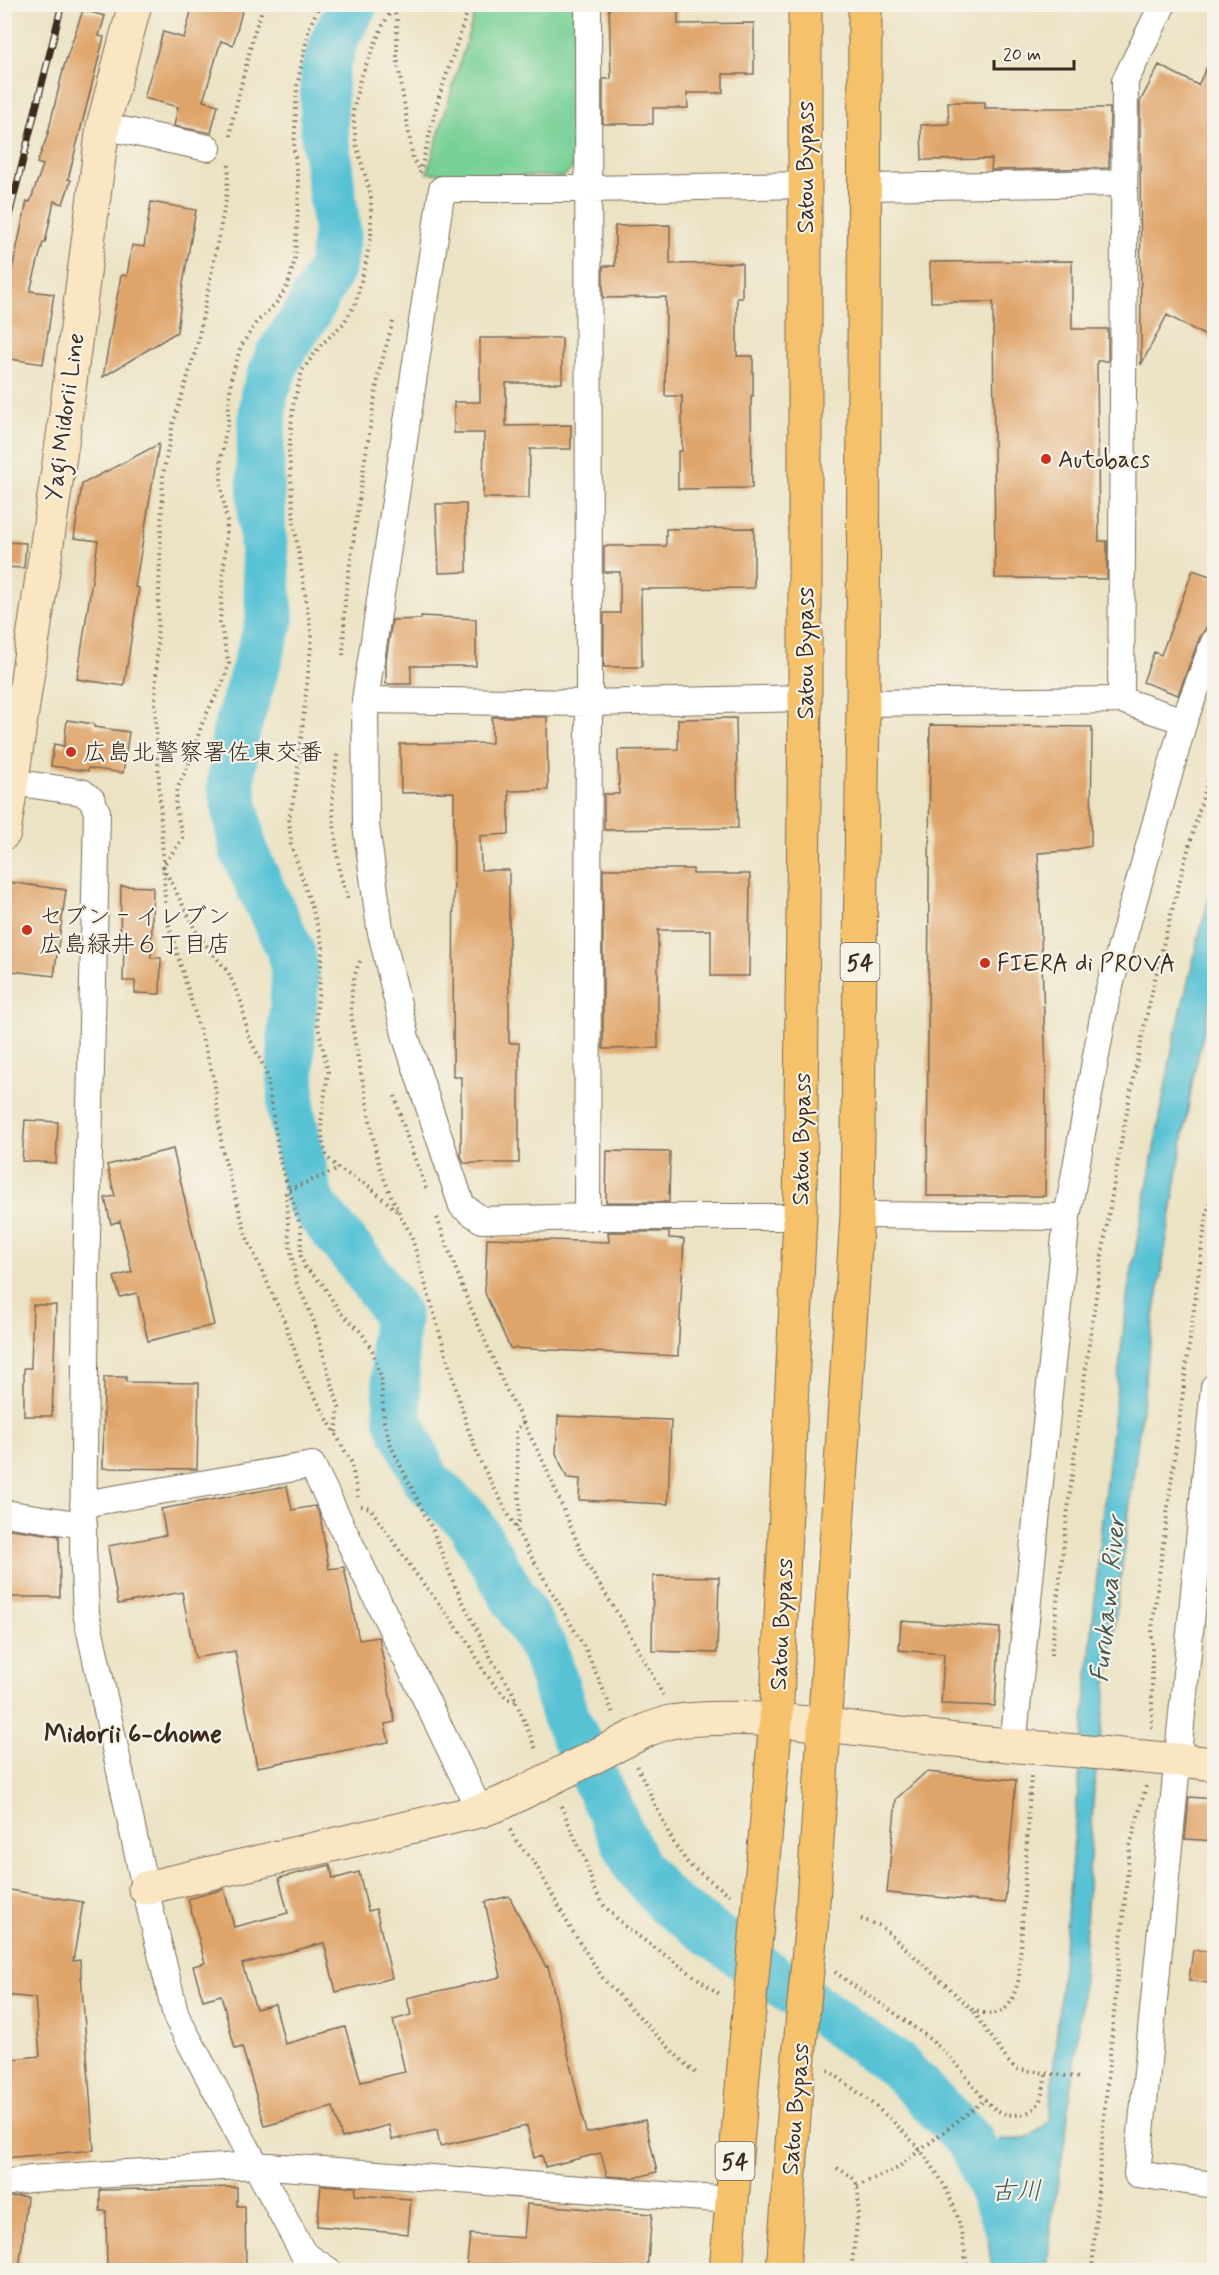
<svg xmlns="http://www.w3.org/2000/svg" width="1219" height="2275" viewBox="0 0 1219 2275" font-family="Mynerve,'Klee One',sans-serif">
<style>
.green{fill:#77d096;stroke:#597d5a;stroke-width:1.5}
.water{fill:#59c2d5;stroke:#4a767a;stroke-width:1.5}
.lines{fill:none;stroke-linecap:round;stroke-linejoin:round}
.river{stroke:#59c2d5;stroke-width:48}
.building{fill:#dfa46b}
.street-casing{stroke:#796b58;stroke-width:28}
.secondary-casing{stroke:#796b58;stroke-width:35}
.highway-casing{stroke:#796b58;stroke-width:35}
.path{stroke:#796b58;stroke-width:4;stroke-dasharray:1.5 4.5;stroke-linecap:butt}
.street{stroke:#fff;stroke-width:26}
.secondary{stroke:#fbe6c4;stroke-width:33}
.highway{stroke:#f5c16b;stroke-width:33}
.rail-casing{stroke:#3b2a1e;stroke-width:7}
.rail{stroke:#f7f3e8;stroke-width:4.5;stroke-dasharray:14;stroke-linecap:butt}
.secondary-bridge-casing{stroke:#796b58;stroke-width:35;stroke-linecap:butt}
.highway-bridge-casing{stroke:#796b58;stroke-width:35;stroke-linecap:butt}
.secondary-bridge{stroke:#fbe6c4;stroke-width:33}
.highway-bridge{stroke:#f5c16b;stroke-width:33}
.poi-dot{fill:#c8321e;stroke:#f7f3e8;stroke-width:2}
.labels{text-anchor:middle;stroke-width:4.5;stroke-linejoin:round;paint-order:stroke}
.shield{fill:#f7f3e8;stroke:#73665b;stroke-width:1.5}
.shield-label{font-size:22px;font-weight:bold;fill:#3b2a1e}
.street-label{font-size:24px;fill:#3b2a1e;stroke:#f7f3e8}
.poi-label{font-size:24px;fill:#3b2a1e;stroke:#f7f3e8;text-anchor:start}
.water-label{font-size:26px;font-style:italic;fill:#445855;stroke:#f7f3e8}
.neighbourhood-label{font-size:26px;font-weight:bold;fill:#3b2a1e;stroke:#f7f3e8}
</style>
<rect width="100%" height="100%" fill="#f7f3e8"/>
<filter id="ink" filterUnits="userSpaceOnUse"><feTurbulence type="fractalNoise" baseFrequency=".0167" numOctaves="2"/><feDisplacementMap in="SourceGraphic" scale="12" xChannelSelector="R" yChannelSelector="G"/><feConvolveMatrix kernelMatrix="1 2 1 2 8 2 1 2 1" color-interpolation-filters="sRGB"/></filter>
<filter id="wash" filterUnits="userSpaceOnUse"><feTurbulence type="fractalNoise" baseFrequency=".008" numOctaves="4" result="noise"/><feDisplacementMap in="SourceGraphic" scale="24" xChannelSelector="R" yChannelSelector="G"/><feGaussianBlur stdDeviation="1.35" result="paint"/><feColorMatrix in="noise" values="0 0 0 0 0 0 0 0 0 0 0 0 0 0 0 0 0 1.4 0 .05"/><feComposite in="paint" operator="in"/></filter>
<g filter="url(#wash)">
<rect width="100%" height="100%" fill="#ece3c4"/>
<path class="green" d="M 477,5 L 575,5 L 573,168 L 563,177 L 427,173 Z"/>
<path class="water" d="M 1214,881 L 1214,987 L 1193,1078 L 1151,1336 L 1094,1788 L 1081,2009 L 1065,2139 L 1051,2223 L 1047,2270 L 992,2270 L 988,2239 L 970,2185 L 1000,2139 C 1022,2141 1035,2138 1049,2120 L 1102,1518 L 1128,1291 L 1174,1040 L 1202,924 Z"/>
<g class="lines">
<path class="river" d="M 354,4 L 336,36 L 324,72 L 324,130 L 337,232 L 332,267 L 305,317 L 278,357 L 264,395 L 260,453 L 262,526 L 270,620 L 236,732 L 231,784 L 243,850 L 292,954 L 295,980 L 291,1039 L 291,1112 L 310,1202 L 362,1265 L 397,1315 L 394,1344 L 398,1419 L 427,1481 L 469,1521 L 545,1651 L 565,1716 L 637,1867 L 667,1902 L 898,2066 L 970,2141 L 1009,2227"/>
</g>
<g id="blocks">
<path class="building" d="M 193,4 L 244,4 L 233,45 L 221,41 L 203,101 L 218,105 L 211,133 L 174,126 L 178,107 L 144,98 L 163,32 L 184,38 Z
M 609,4 L 678,4 L 678,24 L 754,23 L 754,74 L 723,74 L 723,93 L 687,93 L 688,108 L 653,108 L 653,124 L 603,124 L 603,79 L 611,79 Z
M 83,10 L 105,16 L 99,36 L 104,37 L 68,179 L 71,180 L 63,204 L 54,201 L 45,243 L 43,243 L 30,291 L 54,294 L 43,364 L 4,358 L 4,290 L 10,269 L 12,270 L 27,201 L 30,202 L 43,165 L 37,163 L 47,137 L 64,66 Z
M 1215,51 L 1215,341 L 1167,315 L 1141,365 L 1140,102 L 1159,65 L 1198,85 Z
M 948,102 L 985,102 L 985,108 L 1110,108 L 1109,168 L 991,170 L 992,159 L 922,160 L 921,125 L 949,124 Z
M 151,202 L 196,210 L 183,284 L 177,332 L 103,377 L 121,275 L 127,276 L 132,245 L 144,247 Z
M 670,225 L 670,264 L 742,263 L 742,298 L 737,298 L 737,356 L 753,356 L 753,396 L 751,396 L 752,488 L 678,489 L 678,451 L 682,451 L 682,396 L 665,396 L 666,297 L 603,298 L 603,266 L 615,266 L 615,226 Z
M 1072,261 L 1072,329 L 1108,329 L 1108,361 L 1097,361 L 1099,541 L 1107,541 L 1107,579 L 995,578 L 993,302 L 931,302 L 930,262 Z
M 480,338 L 562,338 L 562,383 L 506,383 L 506,426 L 571,425 L 571,449 L 530,449 L 529,498 L 483,498 L 484,433 L 454,433 L 454,402 L 480,402 Z
M 159,444 L 135,587 L 139,588 L 124,686 L 77,679 L 98,541 L 74,538 L 82,484 Z
M 436,504 L 466,504 L 467,572 L 439,573 Z
M 754,528 L 754,588 L 641,589 L 642,667 L 604,667 L 604,613 L 620,613 L 620,572 L 604,572 L 604,546 L 666,546 L 666,529 Z
M 4,542 L 26,543 L 24,568 L 4,567 Z
M 1193,570 L 1215,578 L 1215,606 L 1205,630 L 1200,637 L 1178,695 L 1143,682 L 1154,652 L 1161,655 Z
M 421,616 L 476,619 L 476,666 L 411,666 L 411,684 L 386,684 L 386,660 L 392,620 L 421,619 Z
M 492,717 L 547,717 L 548,790 L 509,791 L 509,834 L 480,836 L 481,870 L 509,870 L 509,1043 L 519,1043 L 519,1163 L 464,1163 L 461,1155 L 461,1077 L 453,1077 L 454,792 L 401,793 L 400,744 L 492,743 Z
M 736,718 L 738,828 L 604,830 L 604,794 L 619,794 L 618,750 L 678,749 L 678,719 Z
M 67,720 L 94,724 L 94,727 L 129,732 L 123,773 L 88,768 L 88,771 L 51,766 L 54,744 L 64,746 Z
M 930,725 L 1092,727 L 1091,846 L 1068,851 L 1038,853 L 1046,1071 L 1045,1196 L 927,1196 Z
M 603,869 L 693,869 L 693,874 L 750,874 L 749,976 L 711,976 L 711,930 L 658,930 L 658,1048 L 603,1049 Z
M 8,882 L 66,890 L 54,976 L 4,970 L 4,909 Z
M 121,886 L 153,887 L 151,958 L 161,958 L 160,994 L 135,993 L 135,981 L 123,981 L 124,944 L 120,944 Z
M 25,1120 L 58,1122 L 56,1163 L 22,1161 Z
M 173,1149 L 214,1325 L 148,1341 L 137,1293 L 120,1297 L 114,1277 L 132,1272 L 120,1221 L 111,1224 L 105,1198 L 115,1196 L 107,1165 Z
M 607,1151 L 670,1152 L 669,1202 L 606,1202 Z
M 608,1232 L 669,1232 L 669,1238 L 684,1239 L 678,1356 L 510,1348 L 485,1293 L 487,1238 L 609,1242 Z
M 33,1305 L 56,1305 L 52,1416 L 24,1416 L 24,1368 L 31,1368 Z
M 104,1377 L 126,1377 L 126,1382 L 199,1383 L 197,1469 L 103,1468 Z
M 558,1416 L 671,1420 L 668,1504 L 579,1500 L 580,1479 L 567,1478 L 556,1453 Z
M 287,1486 L 292,1510 L 315,1506 L 320,1515 L 329,1569 L 344,1567 L 359,1640 L 379,1637 L 395,1722 L 385,1724 L 389,1742 L 257,1767 L 235,1651 L 195,1658 L 182,1592 L 118,1604 L 108,1546 L 166,1535 L 161,1509 Z
M 4,1528 L 59,1536 L 60,1597 L 4,1597 Z
M 653,1576 L 719,1577 L 717,1653 L 652,1651 Z
M 901,1621 L 1000,1628 L 995,1706 L 941,1704 L 944,1654 L 899,1650 Z
M 926,1772 L 1016,1780 L 1005,1903 L 887,1893 L 896,1799 Z
M 1189,1797 L 1215,1799 L 1215,1841 L 1185,1839 Z
M 330,1865 L 333,1879 L 359,1872 L 368,1911 L 376,1909 L 392,1978 L 336,1992 L 324,1943 L 242,1964 L 256,2009 L 275,2004 L 285,2044 L 345,2027 L 361,2082 L 405,2072 L 393,2020 L 411,2015 L 407,1998 L 501,1977 L 485,1902 L 509,1896 L 546,1967 L 548,1966 L 586,2133 L 645,2120 L 657,2172 L 634,2178 L 607,2176 L 601,2153 L 545,2167 L 542,2155 L 534,2158 L 527,2126 L 440,2146 L 437,2130 L 392,2140 L 389,2125 L 342,2138 L 333,2107 L 265,2126 L 242,2047 L 235,2049 L 221,1995 L 203,2000 L 193,1966 L 205,1963 L 188,1899 L 224,1889 L 234,1927 L 288,1913 L 279,1878 Z
M 4,1889 L 83,1902 L 73,1961 L 80,1960 L 94,2150 L 4,2158 L 4,2060 L 40,2056 L 35,1998 L 4,1995 Z
M 1193,1950 L 1215,1952 L 1215,1984 L 1189,1980 Z
M 321,2185 L 356,2187 L 355,2195 L 411,2199 L 408,2234 L 317,2226 Z
M 237,2187 L 237,2206 L 245,2206 L 246,2269 L 216,2267 L 216,2271 L 107,2271 L 106,2211 L 100,2211 L 100,2190 Z
M 20,2196 L 27,2197 L 19,2271 L 4,2271 L 4,2198 Z
M 527,2204 L 652,2214 L 647,2271 L 466,2271 L 470,2234 L 524,2238 Z"/>
</g>
</g>
<g filter="url(#ink)">
<use href="#blocks" fill-opacity="0" stroke="#796b58" stroke-width="1.5"/>
<g class="lines">
<defs>
<path id="street" d="M 103,126 L 208,148
M 863,187 L 1124,183
M 365,700 L 589,703 L 805,698
M 1121,700 L 1125,81 L 1163,4
M 863,703 L 1121,700 L 1184,721
M 11,782 L 82,792 L 92,800 L 97,812 L 86,1278 L 83,1549 L 86,1613 L 145,1888 L 176,2016 L 303,2253 L 328,2270
M 857,1215 L 1067,1217
M 587,1217 L 589,703 L 588,4
M 800,1217 L 587,1217 L 482,1220 L 462,1206 L 406,1038 L 380,928 L 366,825 L 365,700 L 442,189 L 588,189 L 805,185
M 1214,1387 L 1137,2174 L 1214,2185
M 83,1504 L 312,1465 L 480,1811
M 4,1513 L 84,1525
M 1013,1747 L 1067,1217 L 1106,1000 L 1184,721 L 1214,642
M 4,2183 L 30,2179 L 255,2165 L 731,2200"/>
<path id="secondary" d="M 4,833 L 63,436 L 103,126 L 135,4
M 670,1722 C 749,1710 848,1729 928,1737 C 1024,1748 1119,1753 1214,1764
M 145,1888 L 480,1811 L 504,1802"/>
<path id="highway" d="M 761,1882 L 776,1721 L 800,1217 L 805,698 L 805,4
M 812,1918 L 857,1215 L 863,703 L 865,4
M 726,2270 L 745,2053
M 783,2270 L 796,2088"/>
</defs>
<use href="#street" class="street-casing"/>
<use href="#secondary" class="secondary-casing"/>
<use href="#highway" class="highway-casing"/>
<path class="path" d="M 320,4 L 309,28 L 297,86 L 294,150 L 299,189 L 295,259 L 288,285 L 278,301 L 256,323 L 241,346 L 231,379 L 228,419 L 221,459 L 221,485 L 227,522 L 220,622 L 229,664 L 223,682 L 203,721 L 188,766 L 178,787 L 175,805 L 183,838 L 163,866 L 198,935 L 228,972 L 242,1004 L 247,1033 L 266,1071 L 280,1161 L 301,1228 L 301,1256 L 305,1267 L 322,1284 L 340,1312 L 361,1332 L 373,1352 L 381,1377 L 384,1421 L 391,1446 L 433,1531 L 455,1586 L 491,1658 L 512,1691 L 537,1752
M 395,4 L 383,25 L 360,79 L 353,112 L 356,144 L 371,195 L 371,234 L 365,267 L 355,304 L 344,323 L 320,346 L 302,371 L 293,406 L 289,451 L 294,524 L 312,637 L 296,786 L 289,819 L 291,844 L 314,914 L 323,947 L 316,1017 L 328,1072 L 321,1122 L 323,1144 L 327,1157 L 339,1169 L 370,1187 L 397,1211
M 393,8 L 397,19 L 397,57 L 413,160 L 421,170
M 231,136 L 232,122 L 254,33 L 264,4
M 229,165 L 226,199 L 197,346 L 172,428 L 163,475 L 155,706 L 166,916 L 214,1078 L 222,1149 L 247,1238 L 282,1315 L 304,1377 L 351,1462 L 358,1497
M 420,173 L 438,100 L 470,4
M 343,655 L 345,599 L 363,472 L 379,372 L 393,322
M 337,755 L 332,805 L 339,870 L 348,899
M 360,961 C 341,1001 358,1055 366,1096 C 370,1119 373,1142 379,1164 C 387,1189 398,1212 411,1235 L 467,1426 L 480,1461 L 528,1551 L 586,1650 L 614,1715
M 395,1096 L 406,1134 L 426,1188
M 437,1218 L 465,1294 L 505,1387 L 544,1463 L 586,1563 L 623,1622 L 663,1695
M 336,1432 L 339,1407 L 313,1319 L 296,1281 L 289,1240 L 286,1193 L 288,1190 L 339,1169
M 361,1506 L 370,1508 L 416,1574 L 469,1643 L 484,1672 L 507,1699 L 516,1701
M 515,1527 L 520,1520 L 516,1431 L 523,1422
M 1051,1655 C 1072,1472 1093,1288 1128,1106 C 1150,990 1180,873 1214,760
M 1152,1728 L 1152,1629 L 1204,1232 L 1214,1176
M 637,1766 L 673,1842 L 689,1865 L 730,1895
M 561,1806 L 587,1865 L 594,1889 L 605,1907 L 627,1928 L 721,1995
M 510,1830 L 514,1838 L 536,1865 L 571,1929 L 604,1980 L 678,2057 L 696,2073
M 861,1919 L 881,1926 L 974,2011 C 1006,2019 1011,2007 1019,1978 L 1031,1774
M 835,1972 C 875,2002 928,2031 960,2068 C 972,2083 986,2107 1005,2114 C 1010,2115 1018,2115 1023,2114 C 1043,2109 1043,2090 1046,2073
M 974,2012 L 1007,2060 L 1016,2069 L 1081,2078
M 828,2070 C 881,2109 932,2147 956,2212 C 962,2230 964,2251 968,2270
M 837,2168 C 845,2173 852,2175 856,2183 C 863,2201 852,2249 852,2270
M 857,2186 L 896,2169 L 986,2099
M 1092,2270 L 1103,2128 L 1130,1846 L 1146,1786"/>
<use href="#street" class="street"/>
<use href="#secondary" class="secondary"/>
<use href="#highway" class="highway"/>
<defs>
<path id="rail" d="M 4,236 L 62,4"/>
</defs>
<use href="#rail" class="rail-casing"/>
<use href="#rail" class="rail"/>
<defs>
<path id="secondary-bridge" d="M 504,1802 L 649,1729 L 670,1722"/>
<path id="highway-bridge" d="M 745,2053 L 761,1882
M 796,2088 L 812,1918"/>
</defs>
<use href="#secondary-bridge" class="secondary-bridge-casing"/>
<use href="#highway-bridge" class="highway-bridge-casing"/>
<use href="#secondary-bridge" class="secondary-bridge"/>
<use href="#highway-bridge" class="highway-bridge"/>
</g>
</g>
<g class="poi-dot">
<circle cx="1046" cy="459" r="6"/>
<circle cx="71" cy="752" r="6"/>
<circle cx="27" cy="930" r="6"/>
<circle cx="985" cy="963" r="6"/>
</g>
<g class="labels">
<g class="shield">
<rect x="840.5" y="943" width="39" height="38" rx="4.5"/>
<rect x="715.5" y="2142" width="39" height="38" rx="4.5"/>
</g>
<g class="shield-label">
<text x="860" y="970">54</text>
<text x="735" y="2169">54</text>
</g>
<g class="street-label">
<text transform="translate(805 167) rotate(-90)" y="8">Satou Bypass</text>
<text transform="translate(64 417) rotate(-82)" y="8">Yagi Midorii Line</text>
<text transform="translate(805 653) rotate(-90)" y="8">Satou Bypass</text>
<text transform="translate(801 1139) rotate(-89)" y="8">Satou Bypass</text>
<text transform="translate(781 1624) rotate(-87)" y="8">Satou Bypass</text>
<text transform="translate(795 2109) rotate(-85)" y="8">Satou Bypass</text>
</g>
<g class="poi-label">
<text x="1058" y="467">Autobacs</text>
<text x="83" y="760">広島北警察署佐東交番</text>
<text x="39" y="924">セブン‐イレブン<tspan x="39" dy="28">広島緑井６丁目店</tspan></text>
<text x="997" y="971">FIERA di PROVA</text>
</g>
<g class="water-label">
<text transform="translate(1107 1599) rotate(-84)" y="9">Furukawa River</text>
<text x="1016" y="2199">古川</text>
</g>
<g class="neighbourhood-label">
<text x="133" y="1742">Midorii 6-chome</text>
</g>
</g>
<rect width="1219" height="2275" fill="none" stroke="#f7f3e8" stroke-width="24"/>
<path d="M994 60v9h80v-9" fill="none" stroke="#3b2a1e" stroke-width="3"/>
<text x="1003" y="60" font-size="18" fill="#3b2a1e" stroke="#f7f3e8" stroke-width="4.5" paint-order="stroke">20 m</text>
</svg>
